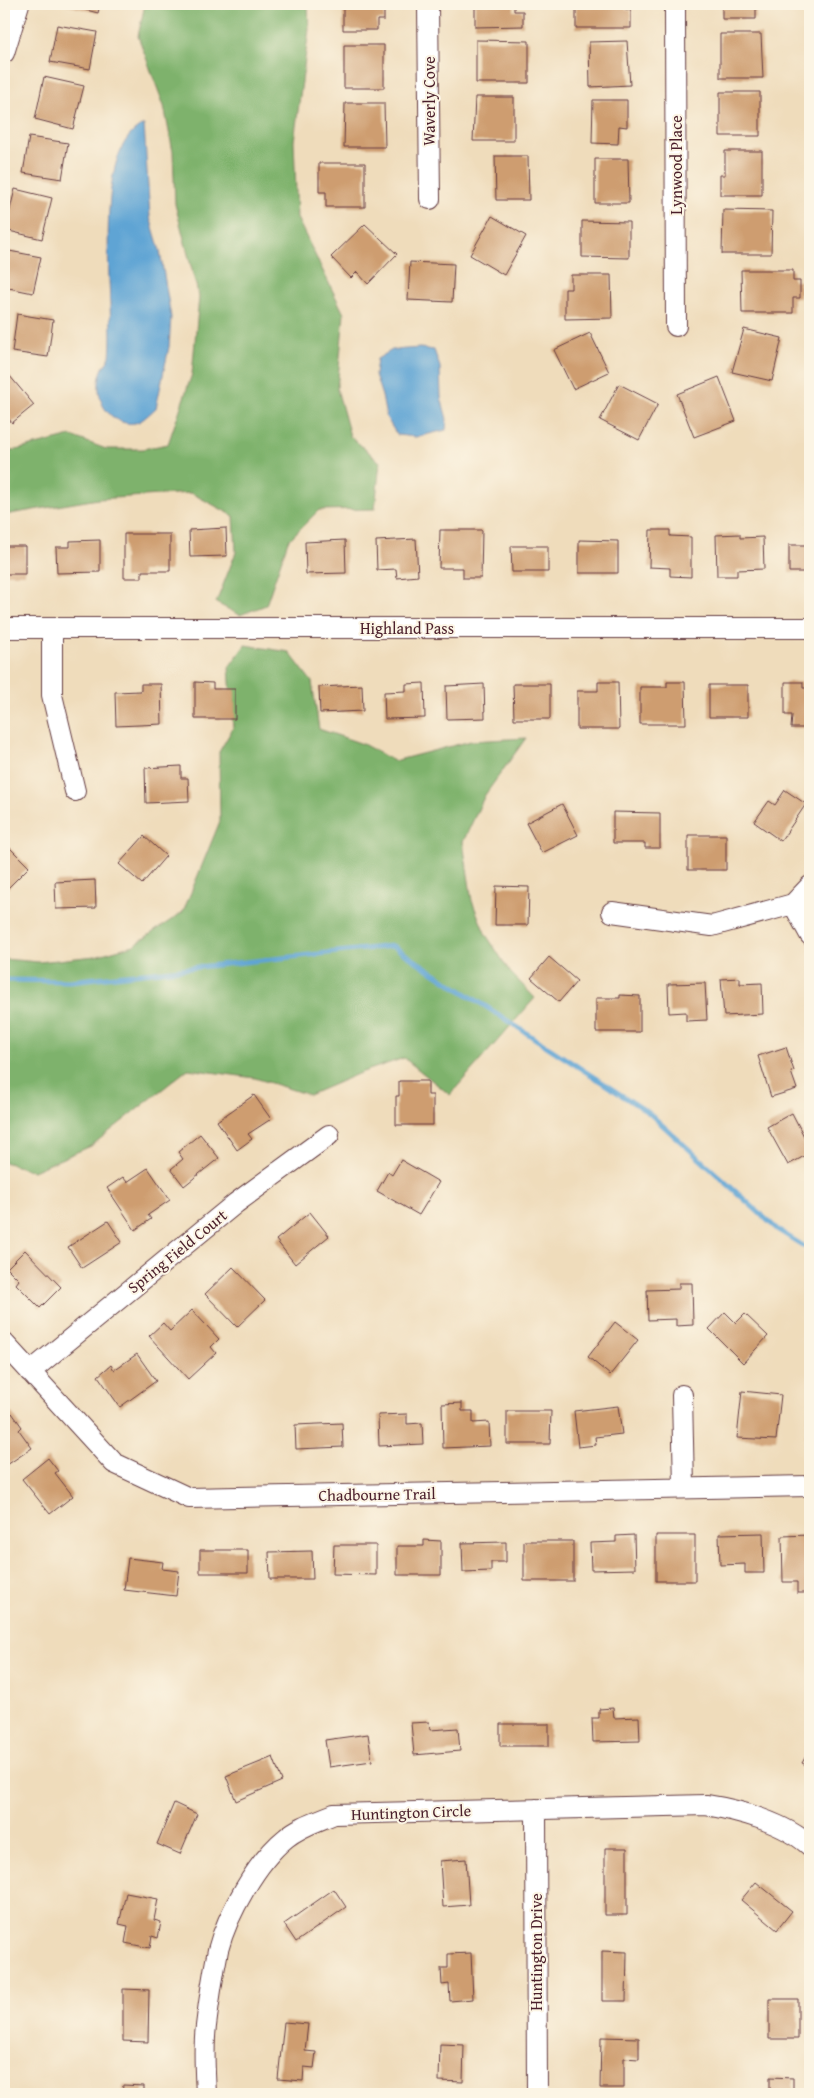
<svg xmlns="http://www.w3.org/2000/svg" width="814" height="2098" viewBox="0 0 814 2098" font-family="'Gentium Book Plus',serif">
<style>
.forest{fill:#7eb26c;stroke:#64684c}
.water{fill:#5ea4d4;stroke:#546280}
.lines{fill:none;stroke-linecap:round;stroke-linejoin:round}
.stream{stroke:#5ea4d4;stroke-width:5}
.building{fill:#ce9d70}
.street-casing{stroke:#633b41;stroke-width:22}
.street{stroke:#fff;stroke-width:20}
.labels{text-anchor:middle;stroke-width:4;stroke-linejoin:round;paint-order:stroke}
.street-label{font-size:16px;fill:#4a1f2b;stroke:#fcf5e5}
</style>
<rect width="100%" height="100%" fill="#fcf5e5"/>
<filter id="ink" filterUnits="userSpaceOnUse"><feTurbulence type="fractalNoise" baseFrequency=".02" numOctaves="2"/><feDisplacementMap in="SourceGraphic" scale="10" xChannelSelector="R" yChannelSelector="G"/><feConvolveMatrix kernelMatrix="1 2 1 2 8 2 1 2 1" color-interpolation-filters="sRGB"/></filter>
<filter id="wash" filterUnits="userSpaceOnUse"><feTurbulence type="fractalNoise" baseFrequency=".0096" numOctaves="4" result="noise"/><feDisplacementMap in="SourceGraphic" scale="20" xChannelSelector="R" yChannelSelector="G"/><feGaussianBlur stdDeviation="1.12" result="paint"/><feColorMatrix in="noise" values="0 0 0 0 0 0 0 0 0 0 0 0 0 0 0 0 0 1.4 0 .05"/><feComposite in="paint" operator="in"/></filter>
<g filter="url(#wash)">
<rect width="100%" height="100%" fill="#efdcbb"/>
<path class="forest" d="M 145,4 L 308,4 L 309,29 L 294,141 L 297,218 L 344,314 L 337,389 L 350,436 L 380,462 L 375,509 L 319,510 L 288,541 L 266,605 L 240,615 L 216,603 L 236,552 L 234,516 L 191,493 L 98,499 L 4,515 L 4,453 L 71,436 L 106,449 L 143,449 L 168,444 L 192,374 L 199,297 L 175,204 L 173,152 L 164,106 L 138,36 Z
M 245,645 L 289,652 L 312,682 L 319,729 L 363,744 L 394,761 L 471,741 L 526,738 L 485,795 L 463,842 L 472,901 L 485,933 L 510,972 L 535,998 L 450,1095 L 404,1058 L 360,1073 L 309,1095 L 255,1078 L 188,1069 L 91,1146 L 33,1171 L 4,1162 L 4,959 L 39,962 L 95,956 L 134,945 L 183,912 L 220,821 L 219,752 L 233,728 L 229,667 Z"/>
<path class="water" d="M 144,125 L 150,217 L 160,251 L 171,317 L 169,347 L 156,408 C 150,413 142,422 135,423 C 121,426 106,414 102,403 C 97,390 98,377 104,366 C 106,363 109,360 110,356 C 116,308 88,147 144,125 Z
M 420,348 L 434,350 L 440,367 L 441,397 L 447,419 L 446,430 L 416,437 L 397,435 L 386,417 L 382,396 L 375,375 L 377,359 L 392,350 Z"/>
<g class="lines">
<path class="stream" d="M 4,980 L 70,981 L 393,946 L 649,1113 L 778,1230 L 810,1250"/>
</g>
<g id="blocks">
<path class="building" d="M 63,4 L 100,4 L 98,13 Z
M 343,4 L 384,4 L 384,20 L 377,20 L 377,30 L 343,30 Z
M 475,4 L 514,4 L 514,11 L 523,11 L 523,26 L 475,27 Z
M 576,4 L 626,4 L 626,10 L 631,10 L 631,28 L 576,28 Z
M 722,4 L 756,4 L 756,19 L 722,19 Z
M 57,25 L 97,32 L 90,69 L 50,62 Z
M 720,34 L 761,34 L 763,78 L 720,78 Z
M 476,40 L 529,41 L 529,83 L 476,83 Z
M 627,41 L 630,85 L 590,87 L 589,42 Z
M 344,45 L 384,45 L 384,88 L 344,88 Z
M 44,77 L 84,86 L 73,129 L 35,119 Z
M 720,92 L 760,92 L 760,136 L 720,136 Z
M 475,97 L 514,97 L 514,141 L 473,141 Z
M 593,100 L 627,100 L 627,127 L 619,126 L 618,144 L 592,143 Z
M 345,103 L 384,103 L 385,147 L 344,147 Z
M 29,137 L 68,143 L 62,179 L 23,173 Z
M 725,151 L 762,151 L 762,195 L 720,195 L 720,175 L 725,175 Z
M 495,156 L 528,156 L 529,200 L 496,200 Z
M 595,159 L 628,159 L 629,203 L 595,203 Z
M 319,163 L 365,163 L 365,207 L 326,207 L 326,192 L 319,192 Z
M 15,189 L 52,198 L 42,239 L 5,230 Z
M 723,210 L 772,211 L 771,254 L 722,254 Z
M 492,216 L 526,236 L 504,275 L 470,255 Z
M 582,221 L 629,222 L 629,258 L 582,257 Z
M 365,224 L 397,254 L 368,284 L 357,272 L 351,278 L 331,257 Z
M 4,250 L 41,257 L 33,293 L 4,287 Z
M 410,262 L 454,264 L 452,302 L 408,300 Z
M 741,270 L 793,270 L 793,281 L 800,281 L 800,298 L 793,298 L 793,313 L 742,313 Z
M 571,275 L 611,275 L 612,318 L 565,319 L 565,289 L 571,289 Z
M 17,314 L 53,320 L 48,357 L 12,352 Z
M 744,329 L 782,338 L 772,381 L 732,372 Z
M 590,333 L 609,372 L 573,389 L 554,350 Z
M 4,369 L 34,405 L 12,423 L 8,418 L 4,422 Z
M 719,377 L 736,421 L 694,437 L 677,394 Z
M 619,384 L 658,404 L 639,440 L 600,420 Z
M 226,528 L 227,556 L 190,557 L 189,530 Z
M 440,530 L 482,530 L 481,578 L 463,578 L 463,568 L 439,568 Z
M 650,530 L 670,530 L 670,536 L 691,537 L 691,577 L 670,576 L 670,568 L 649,567 Z
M 124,534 L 170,534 L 170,571 L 142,571 L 142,578 L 124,578 Z
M 740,534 L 740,538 L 763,537 L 764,569 L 737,570 L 737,576 L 717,576 L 716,535 Z
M 416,539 L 418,576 L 397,578 L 396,569 L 377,570 L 376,541 Z
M 100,540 L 100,572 L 57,573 L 56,547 L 70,547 L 70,541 Z
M 345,540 L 346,573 L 306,574 L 305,542 Z
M 579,540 L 618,541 L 618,573 L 579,573 Z
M 789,545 L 810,545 L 810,572 L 789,572 Z
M 4,546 L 25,546 L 25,574 L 4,574 Z
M 511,546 L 548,546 L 548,572 L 512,572 Z
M 195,682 L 213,683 L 213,689 L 235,689 L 235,719 L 195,719 Z
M 598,682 L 618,682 L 619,729 L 577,729 L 577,691 L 598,691 Z
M 667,682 L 685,682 L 686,724 L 640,724 L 640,687 L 667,687 Z
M 785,682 L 803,682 L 803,688 L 810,688 L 810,728 L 791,728 L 792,715 L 785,715 Z
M 424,683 L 425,718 L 385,719 L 384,692 L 406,691 L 406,684 Z
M 141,684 L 161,684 L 162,724 L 116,726 L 115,692 L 141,691 Z
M 484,684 L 485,718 L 447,719 L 446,686 Z
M 513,684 L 550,684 L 550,719 L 514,719 Z
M 362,685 L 363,711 L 320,713 L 319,687 Z
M 709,685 L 748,685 L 748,717 L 709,717 Z
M 181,766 L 181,778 L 188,778 L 189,801 L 146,803 L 145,768 Z
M 785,790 L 806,804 L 781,841 L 754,822 L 769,801 L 775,805 Z
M 562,804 L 578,835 L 542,853 L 526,823 Z
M 613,812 L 660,813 L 660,848 L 645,848 L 645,843 L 613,843 Z
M 688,835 L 726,835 L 726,870 L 688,870 Z
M 144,836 L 166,856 L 142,884 L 119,864 Z
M 4,842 L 29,867 L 5,891 L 4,890 Z
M 95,880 L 96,908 L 56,909 L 55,882 Z
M 496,886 L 529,887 L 528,925 L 495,925 Z
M 549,957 L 577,981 L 559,1002 L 531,978 Z
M 740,978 L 740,984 L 762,983 L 763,1014 L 724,1016 L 721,979 Z
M 705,983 L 707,1020 L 686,1021 L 686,1012 L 669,1013 L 668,984 Z
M 620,995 L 640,996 L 640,1032 L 596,1032 L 596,998 L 620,998 Z
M 786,1047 L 794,1071 L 791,1072 L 797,1089 L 771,1097 L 758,1056 Z
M 399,1081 L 428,1081 L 428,1095 L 433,1095 L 433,1125 L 396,1125 L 396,1096 L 399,1096 Z
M 254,1095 L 271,1119 L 248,1134 L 252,1139 L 237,1150 L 217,1121 Z
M 792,1113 L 810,1148 L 810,1153 L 788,1165 L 767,1127 Z
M 200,1134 L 219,1158 L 184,1186 L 171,1169 L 183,1159 L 178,1152 Z
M 401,1160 L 439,1182 L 419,1215 L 377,1191 L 388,1172 L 392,1175 Z
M 148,1168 L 170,1200 L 148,1215 L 151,1219 L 135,1230 L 107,1188 L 123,1177 L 127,1182 Z
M 310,1212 L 329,1236 L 295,1264 L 276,1240 Z
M 108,1221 L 122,1242 L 82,1268 L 68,1247 Z
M 25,1250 L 61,1287 L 40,1308 L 16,1284 L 19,1280 L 7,1268 Z
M 233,1267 L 265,1300 L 237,1327 L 205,1294 Z
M 679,1283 L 692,1283 L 693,1325 L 676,1326 L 676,1319 L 648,1320 L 647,1290 L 679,1289 Z
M 192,1310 L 219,1339 L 211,1347 L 216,1353 L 188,1379 L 149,1336 L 163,1323 L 170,1331 Z
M 725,1312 L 736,1323 L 745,1314 L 768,1336 L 743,1363 L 709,1329 Z
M 615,1322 L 638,1340 L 610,1375 L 588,1357 Z
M 137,1354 L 156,1381 L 120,1407 L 98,1376 L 111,1365 L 114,1370 Z
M 742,1391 L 781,1395 L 776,1440 L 737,1438 Z
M 462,1403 L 462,1411 L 473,1411 L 473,1423 L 489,1422 L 490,1446 L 443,1448 L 442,1404 Z
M 618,1406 L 622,1434 L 595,1437 L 596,1445 L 578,1447 L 574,1411 Z
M 809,1406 L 810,1406 L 810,1439 L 805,1439 Z
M 507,1411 L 551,1411 L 550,1444 L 507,1444 Z
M 12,1413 L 22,1427 L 19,1430 L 32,1448 L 4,1467 L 4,1419 Z
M 407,1414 L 407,1424 L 422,1423 L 423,1444 L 379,1446 L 378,1415 Z
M 342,1423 L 343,1447 L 296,1449 L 295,1425 Z
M 48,1458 L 58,1471 L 55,1473 L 73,1496 L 50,1514 L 22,1479 Z
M 763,1533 L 764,1573 L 745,1573 L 745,1564 L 720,1565 L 719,1534 Z
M 634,1535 L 635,1569 L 591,1570 L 590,1543 L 616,1542 L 616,1536 Z
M 656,1535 L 695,1535 L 695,1581 L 656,1581 Z
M 810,1535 L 810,1593 L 797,1593 L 797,1582 L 783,1582 L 782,1536 Z
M 424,1540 L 441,1541 L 441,1575 L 397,1575 L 397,1546 L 424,1546 Z
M 524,1541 L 573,1541 L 573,1581 L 524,1581 Z
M 506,1542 L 506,1562 L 491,1562 L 491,1571 L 463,1572 L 462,1543 Z
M 334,1545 L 376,1545 L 376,1575 L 333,1574 Z
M 200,1550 L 248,1550 L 248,1573 L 200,1573 Z
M 312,1551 L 313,1579 L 270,1579 L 269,1552 Z
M 128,1558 L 163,1562 L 162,1569 L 179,1571 L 176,1596 L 124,1590 Z
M 613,1708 L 614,1718 L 639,1717 L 640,1741 L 593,1742 L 592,1718 L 599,1718 L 599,1709 Z
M 429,1722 L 430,1730 L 458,1728 L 460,1751 L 414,1755 L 411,1723 Z
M 500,1724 L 549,1724 L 549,1746 L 500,1746 Z
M 368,1734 L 372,1761 L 329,1767 L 325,1740 Z
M 810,1749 L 810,1767 L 802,1763 Z
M 273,1757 L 282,1781 L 236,1801 L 226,1776 Z
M 174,1803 L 197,1814 L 180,1854 L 157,1844 Z
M 605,1848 L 627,1848 L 627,1915 L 605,1915 Z
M 466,1859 L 469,1905 L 443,1907 L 440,1861 Z
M 756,1882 L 792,1911 L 777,1930 L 741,1900 Z
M 334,1889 L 346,1907 L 296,1942 L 284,1924 Z
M 126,1893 L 158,1899 L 154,1920 L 161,1922 L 158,1938 L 152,1936 L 150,1948 L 125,1943 L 128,1926 L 119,1924 Z
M 602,1951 L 627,1952 L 626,2001 L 602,2001 Z
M 471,1953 L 473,1999 L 450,2001 L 449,1984 L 442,1985 L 441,1968 L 448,1968 L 448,1954 Z
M 123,1989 L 149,1990 L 148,2042 L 123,2041 Z
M 769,1999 L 798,1999 L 798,2039 L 769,2039 Z
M 284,2022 L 308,2024 L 305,2051 L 316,2052 L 314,2068 L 304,2067 L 303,2081 L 278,2079 Z
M 601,2037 L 639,2038 L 639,2059 L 624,2058 L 624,2088 L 600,2088 Z
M 440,2044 L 464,2045 L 463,2082 L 439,2081 Z
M 770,2077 L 793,2078 L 793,2094 L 770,2094 Z
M 123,2085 L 144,2086 L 144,2094 L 122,2094 Z"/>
</g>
</g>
<g filter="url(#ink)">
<use href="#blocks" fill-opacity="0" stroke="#633b41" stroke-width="1"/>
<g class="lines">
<defs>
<path id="street" d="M 428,4 L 430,199
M 675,4 L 676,326
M 4,53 L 19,4
M 4,628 L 810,628
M 52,628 L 52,695 L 75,791
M 793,904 L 810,935
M 612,912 L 712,926 L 793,904 L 810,886
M 4,1343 L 114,1463 L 189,1498 L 810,1486
M 30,1372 L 236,1203 L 329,1135
M 682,1395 L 684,1488
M 536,1809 L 537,2094
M 206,2094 C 205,2072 203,2048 206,2026 C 209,2001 213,1975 218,1950 C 227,1915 257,1861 286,1838 C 300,1826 318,1821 334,1814 L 706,1805 C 739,1810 785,1823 810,1846"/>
</defs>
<use href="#street" class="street-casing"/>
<use href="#street" class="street"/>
</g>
</g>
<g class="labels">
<g class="street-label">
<text transform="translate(429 101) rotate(-90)" y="6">Waverly Cove</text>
<text transform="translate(676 165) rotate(-90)" y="6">Lynwood Place</text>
<text x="407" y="634">Highland Pass</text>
<text transform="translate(177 1251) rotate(-39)" y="6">Spring Field Court</text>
<text transform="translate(377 1494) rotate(-1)" y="6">Chadbourne Trail</text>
<text transform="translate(411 1812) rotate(-2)" y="6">Huntington Circle</text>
<text transform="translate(536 1952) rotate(-90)" y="6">Huntington Drive</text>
</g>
</g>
<rect width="814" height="2098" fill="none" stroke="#fcf5e5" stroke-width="20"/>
</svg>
